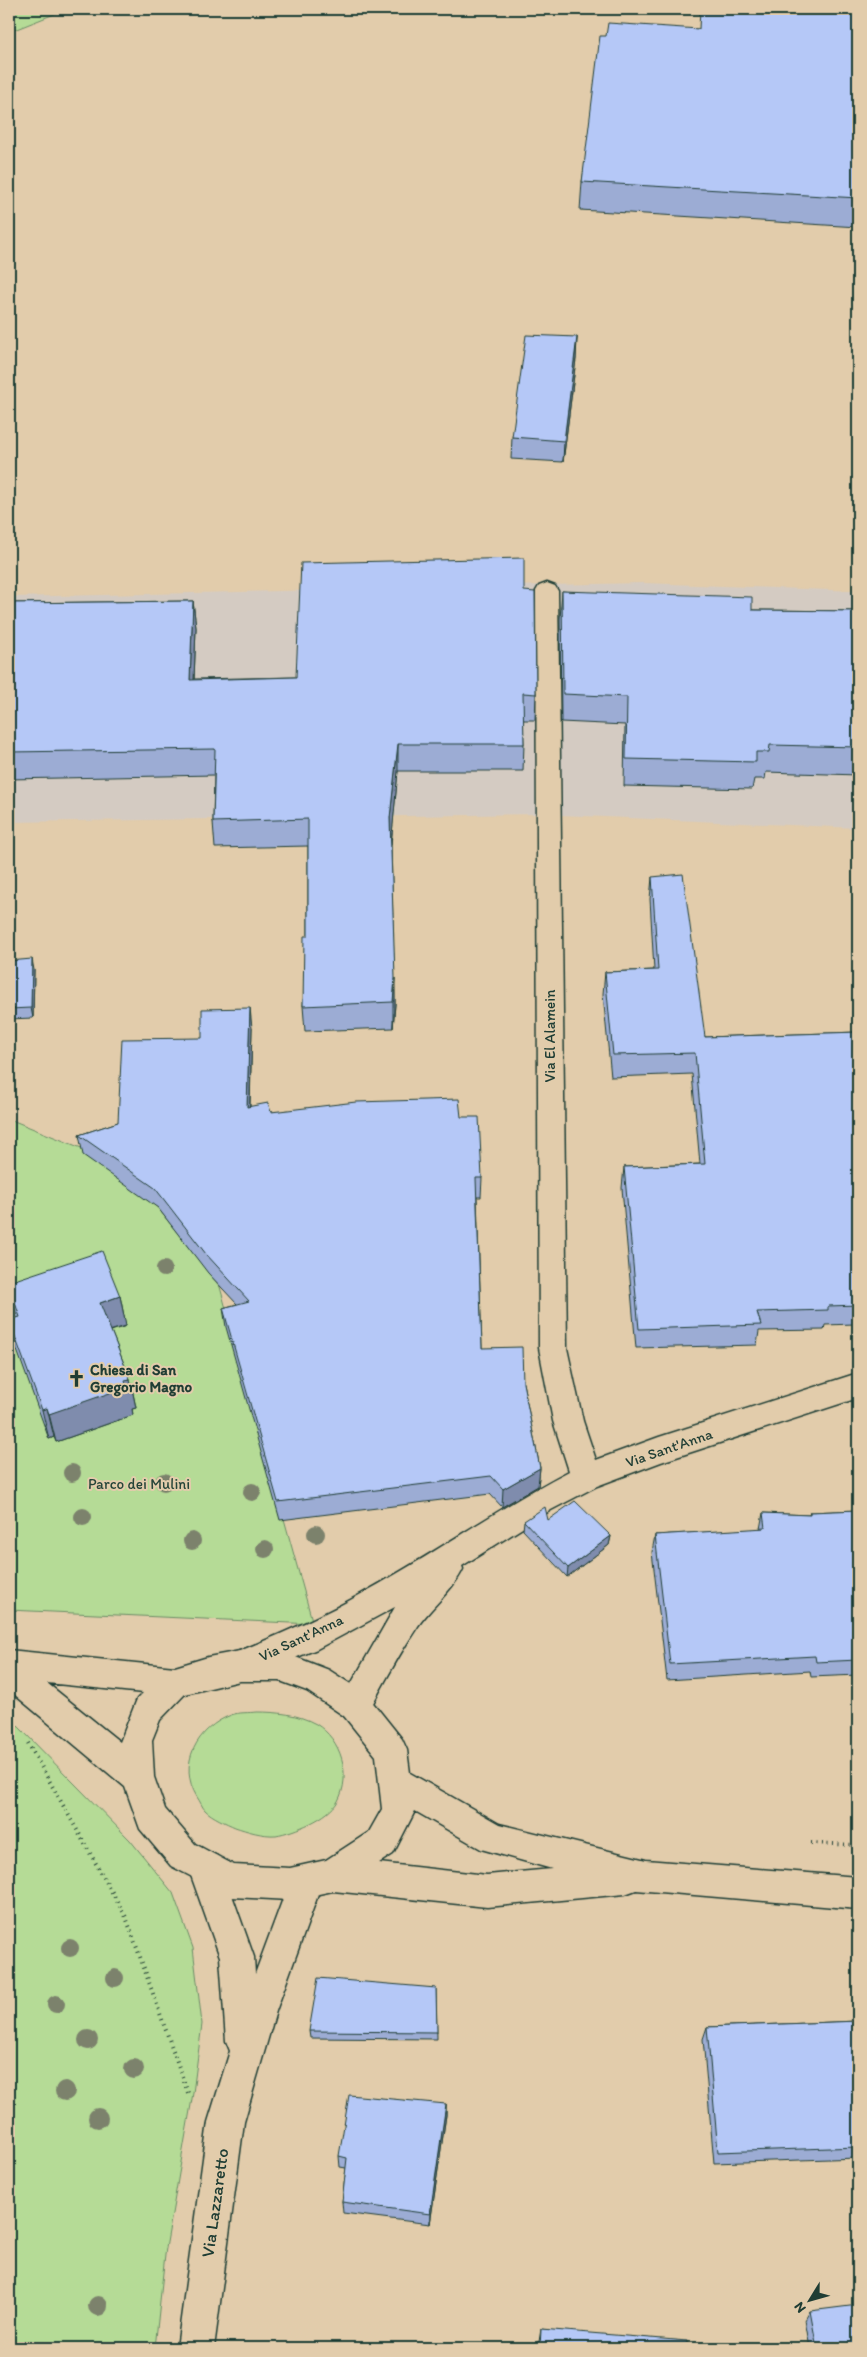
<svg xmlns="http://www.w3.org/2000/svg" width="867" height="2357" viewBox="0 0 867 2357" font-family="Itim,sans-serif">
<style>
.built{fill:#d4cbc2}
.green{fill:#b5db96;stroke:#6a8c65}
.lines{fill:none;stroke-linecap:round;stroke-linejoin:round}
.street-casing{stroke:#1f3d34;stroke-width:3}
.secondary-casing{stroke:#1f3d34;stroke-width:3}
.path{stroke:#1f3d34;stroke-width:4;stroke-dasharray:1 4.5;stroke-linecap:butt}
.street{fill:#e2ccab;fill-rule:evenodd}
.secondary{fill:#e2ccab;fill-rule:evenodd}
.tree{fill:#7b826c}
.wall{fill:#9cacd4;stroke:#1f3d34}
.shaded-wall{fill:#7f8cad;stroke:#1f3d34}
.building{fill:#b5c8f7;stroke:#1f3d34}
.labels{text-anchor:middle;stroke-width:4;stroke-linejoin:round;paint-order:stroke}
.street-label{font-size:15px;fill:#1f3d34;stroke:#e2ccab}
.poi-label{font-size:15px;font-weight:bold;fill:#1f3d34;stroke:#e2ccab;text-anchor:start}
.park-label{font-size:15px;fill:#264539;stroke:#e2ccab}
.near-street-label{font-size:18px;fill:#1f3d34;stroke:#e2ccab}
</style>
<rect width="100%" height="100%" fill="#e2ccab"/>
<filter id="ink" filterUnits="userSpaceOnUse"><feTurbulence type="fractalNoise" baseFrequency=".02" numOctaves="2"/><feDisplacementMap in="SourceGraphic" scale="10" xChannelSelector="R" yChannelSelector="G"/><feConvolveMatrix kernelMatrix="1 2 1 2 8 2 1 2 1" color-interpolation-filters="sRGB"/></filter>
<g filter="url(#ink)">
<path class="built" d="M 643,583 L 858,591 L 858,828 L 538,814 L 9,822 L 9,597 Z"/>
<path class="green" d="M 9,9 L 67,9 L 9,32 Z
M 9,1119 L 99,1155 L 157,1207 L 220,1287 L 313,1624 L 9,1610 Z
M 257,1712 C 277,1712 298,1714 316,1724 C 341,1739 352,1775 338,1801 C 329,1818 294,1832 276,1835 C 263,1836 247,1831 235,1827 C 226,1823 212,1817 205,1810 C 202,1807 200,1801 197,1797 C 177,1764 197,1728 231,1715 C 239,1712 249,1713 257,1712 Z
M 9,1718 L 10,1723 L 18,1726 L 130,1840 L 173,1893 L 193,1948 L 202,2024 L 193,2093 L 165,2254 L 155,2348 L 9,2348 Z"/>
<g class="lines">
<defs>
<path id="street" d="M 547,583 L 555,586 L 558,591 L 567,1348 L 583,1421 L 596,1460 L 659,1437 L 858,1373 L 858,1398 L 661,1462 L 597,1486 L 551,1510 L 462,1566 L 463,1569 C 454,1589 431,1607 418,1626 C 399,1654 383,1685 366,1716 L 355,1720 L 344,1716 L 339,1705 L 395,1607 L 317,1649 L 243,1679 L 232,1674 L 227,1664 L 232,1654 C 277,1636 321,1617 363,1593 C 433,1555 498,1508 569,1471 L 553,1421 L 539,1348 L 536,591 L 539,586 Z
M 205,1851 L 217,1856 L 222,1867 L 254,1957 L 255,1974 L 294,1869 L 306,1865 L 318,1869 L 323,1881 L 276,2011 L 244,2122 L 214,2348 L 177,2348 L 208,2122 L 230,2051 L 226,2041 L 220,1957 L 188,1867 L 193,1856 Z"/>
<path id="secondary" d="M 9,1650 L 175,1667 L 208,1657 L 240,1651 L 280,1651 L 329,1670 L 366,1694 L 402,1739 L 407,1750 L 410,1773 L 499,1824 L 646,1860 L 858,1877 L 858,1909 L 636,1890 L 625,1894 L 487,1907 L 333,1891 L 290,1900 L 231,1897 L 171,1866 L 140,1829 L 125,1787 L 9,1690 ZM 240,1681 L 280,1681 L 307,1691 L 344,1716 L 376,1756 L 382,1809 L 369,1832 L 326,1860 L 290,1868 L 234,1865 L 195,1844 L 165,1809 L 154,1777 L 152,1740 L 160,1720 L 185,1694 ZM 47,1683 L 143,1693 L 137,1699 L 120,1742 ZM 415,1811 L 481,1849 L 552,1869 L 487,1875 L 379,1863 L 393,1854 Z"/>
</defs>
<use href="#street" class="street-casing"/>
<use href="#secondary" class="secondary-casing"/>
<path class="path" d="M 28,1743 L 126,1917 L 188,2093
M 811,1843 L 858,1845"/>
<use href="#street" class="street"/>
<use href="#secondary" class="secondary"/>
</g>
<g class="tree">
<circle cx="164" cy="1269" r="8"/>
<circle cx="72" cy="1473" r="9"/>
<circle cx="164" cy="1482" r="9"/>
<circle cx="252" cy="1492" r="9"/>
<circle cx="83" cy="1517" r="9"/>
<circle cx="316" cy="1534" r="9"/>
<circle cx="192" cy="1541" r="9"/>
<circle cx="265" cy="1549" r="9"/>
<circle cx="70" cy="1948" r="9"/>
<circle cx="115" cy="1978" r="9"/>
<circle cx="56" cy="2004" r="9"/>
<circle cx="88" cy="2040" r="10"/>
<circle cx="134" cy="2069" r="10"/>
<circle cx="65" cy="2091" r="10"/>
<circle cx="98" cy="2118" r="10"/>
<circle cx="98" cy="2306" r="10"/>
</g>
<path class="wall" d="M 858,9 L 858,227 L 580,210 L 582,182 L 606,36 L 698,29 Z
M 577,337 L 576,359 L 563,462 L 511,459 L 512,437 Z
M 524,591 L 536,694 L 535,720 L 523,720 L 524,744 L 523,771 L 398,771 L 391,843 L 395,1004 L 393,1028 L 305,1031 L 303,1006 L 308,936 L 308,846 L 215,848 L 213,822 L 214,775 L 9,779 L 9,603 L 193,601 L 196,628 L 194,679 L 296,677 Z
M 562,591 L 752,610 L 858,611 L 858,775 L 766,772 L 765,779 L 754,779 L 752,789 L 624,786 L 625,725 L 561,722 L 560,619 Z
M 652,877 L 705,1037 L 858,1032 L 858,1312 L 854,1324 L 825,1325 L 824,1330 L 759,1331 L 757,1345 L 636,1348 L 622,1188 L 624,1167 L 700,1164 L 692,1074 L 611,1077 L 603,994 L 605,972 L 654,970 L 650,899 Z
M 9,961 L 34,970 L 33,1018 L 9,1019 Z
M 252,1028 L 250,1107 L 271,1112 L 461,1117 L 482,1178 L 481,1197 L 477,1197 L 482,1348 L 523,1383 L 540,1468 L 538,1486 L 502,1507 L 490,1494 L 280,1520 L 226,1327 L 223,1308 L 237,1304 L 208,1273 L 158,1208 L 83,1155 L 79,1135 L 118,1122 L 202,1038 Z
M 9,1282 L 120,1296 L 126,1326 L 111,1331 L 130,1379 L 136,1408 L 132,1409 L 133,1415 L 56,1442 L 54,1437 L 49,1439 L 17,1350 L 9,1320 L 17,1318 L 9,1287 Z
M 858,1510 L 858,1675 L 811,1677 L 810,1671 L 667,1680 L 652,1552 L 655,1535 L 760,1529 L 763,1513 L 809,1515 L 810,1512 Z
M 524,1521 L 611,1536 L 609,1545 L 567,1577 L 523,1530 Z
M 436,1988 L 437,2039 L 310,2038 L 309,2031 Z
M 858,2021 L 858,2158 L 714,2163 L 703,2039 L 707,2027 Z
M 446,2104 L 446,2115 L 430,2224 L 343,2213 L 342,2202 L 346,2168 L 340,2167 L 339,2156 Z
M 810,2311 L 858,2348 L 810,2348 L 805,2320 Z
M 541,2329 L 687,2348 L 538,2348 Z"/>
<path class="shaded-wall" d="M 577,337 L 576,359 L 563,462 L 564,441 Z
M 193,601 L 196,628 L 193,706 L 190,680 Z
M 398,744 L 398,771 L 391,845 L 390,818 Z
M 32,959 L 34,970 L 33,1018 L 31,1008 Z
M 395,978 L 395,1004 L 393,1028 L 393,1002 Z
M 250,1008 L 252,1028 L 249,1127 L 247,1107 Z
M 120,1296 L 126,1326 L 106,1332 L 100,1303 Z
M 130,1379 L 136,1408 L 132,1409 L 133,1415 L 56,1442 L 49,1414 L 125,1380 Z
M 47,1408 L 54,1437 L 49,1439 L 42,1410 Z
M 540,1468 L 538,1486 L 502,1507 L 503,1489 Z
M 611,1536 L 609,1545 L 567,1577 L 568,1568 Z
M 446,2104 L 446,2115 L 430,2224 L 430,2214 Z"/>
<path class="building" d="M 700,9 L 858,9 L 858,198 L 582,182 L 600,36 L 606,36 L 608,23 L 699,29 Z
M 526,335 L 577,337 L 564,441 L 512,437 Z
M 524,558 L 524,591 L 535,592 L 536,694 L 523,693 L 524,744 L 398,744 L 390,818 L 395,978 L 393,1002 L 303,1006 L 304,936 L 308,936 L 308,819 L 213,822 L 215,749 L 9,752 L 9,603 L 193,601 L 190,680 L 296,677 L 301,563 Z
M 562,591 L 752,597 L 752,610 L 858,611 L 858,747 L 770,745 L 769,752 L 756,752 L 756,762 L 626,759 L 627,697 L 563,694 Z
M 683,874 L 705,1037 L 858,1032 L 858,1293 L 855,1293 L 858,1302 L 858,1305 L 828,1306 L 828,1310 L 757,1312 L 761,1325 L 639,1329 L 624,1167 L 705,1164 L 695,1053 L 613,1055 L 605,972 L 658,970 L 652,877 Z
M 32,959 L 31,1008 L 9,1009 L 9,961 Z
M 250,1008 L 247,1107 L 268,1103 L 271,1112 L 356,1102 L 459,1099 L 461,1117 L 479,1117 L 482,1178 L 476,1178 L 482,1348 L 522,1347 L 523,1383 L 540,1468 L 503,1489 L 491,1476 L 278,1502 L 223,1308 L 249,1301 L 206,1254 L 155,1188 L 79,1135 L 118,1122 L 122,1039 L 202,1038 L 202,1009 Z
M 102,1251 L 120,1296 L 100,1303 L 130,1379 L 125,1380 L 127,1387 L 49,1414 L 47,1408 L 42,1410 L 9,1320 L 20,1317 L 9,1286 L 9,1282 Z
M 575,1501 L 611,1536 L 568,1568 L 524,1521 L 545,1507 L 548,1520 Z
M 858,1510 L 858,1660 L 816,1662 L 815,1656 L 670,1664 L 655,1535 L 765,1528 L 763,1513 L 810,1515 L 810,1512 Z
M 318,1978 L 436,1988 L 437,2032 L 309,2031 Z
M 858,2021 L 858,2147 L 718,2152 L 707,2027 Z
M 349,2095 L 446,2104 L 430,2214 L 342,2202 L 347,2158 L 339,2156 Z
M 858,2305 L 858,2348 L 817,2348 L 810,2311 Z
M 541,2329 L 687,2341 L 687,2348 L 540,2348 Z"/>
</g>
<defs>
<symbol id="church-bare" viewBox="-9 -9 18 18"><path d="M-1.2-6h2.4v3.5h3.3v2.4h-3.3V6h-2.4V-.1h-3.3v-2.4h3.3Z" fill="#1f3d34" stroke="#e2ccab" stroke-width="2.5" paint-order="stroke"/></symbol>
</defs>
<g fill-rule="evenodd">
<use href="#church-bare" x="64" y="1366" width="25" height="25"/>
</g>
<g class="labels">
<g class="street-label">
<text transform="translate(550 1036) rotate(-90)" y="5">Via El Alamein</text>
<text transform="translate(669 1448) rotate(-19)" y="5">Via Sant'Anna</text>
<text transform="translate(301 1638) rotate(-25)" y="5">Via Sant'Anna</text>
</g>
<g class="poi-label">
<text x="90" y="1375">Chiesa di San<tspan x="90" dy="17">Gregorio Magno</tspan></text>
</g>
<g class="park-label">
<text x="139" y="1489">Parco dei Mulini</text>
</g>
<g class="near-street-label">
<text transform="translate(215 2203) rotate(-82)" y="6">Via Lazzaretto</text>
</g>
</g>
<rect width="867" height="2357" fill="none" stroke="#e2ccab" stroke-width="30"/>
<rect x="15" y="15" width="837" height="2327" fill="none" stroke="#1f3d34" stroke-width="2" filter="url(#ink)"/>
<g transform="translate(810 2300) rotate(233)" stroke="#e2ccab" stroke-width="4" paint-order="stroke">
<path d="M0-4L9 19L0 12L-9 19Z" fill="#1f3d34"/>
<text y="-8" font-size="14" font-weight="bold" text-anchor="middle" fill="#1f3d34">N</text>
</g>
</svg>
